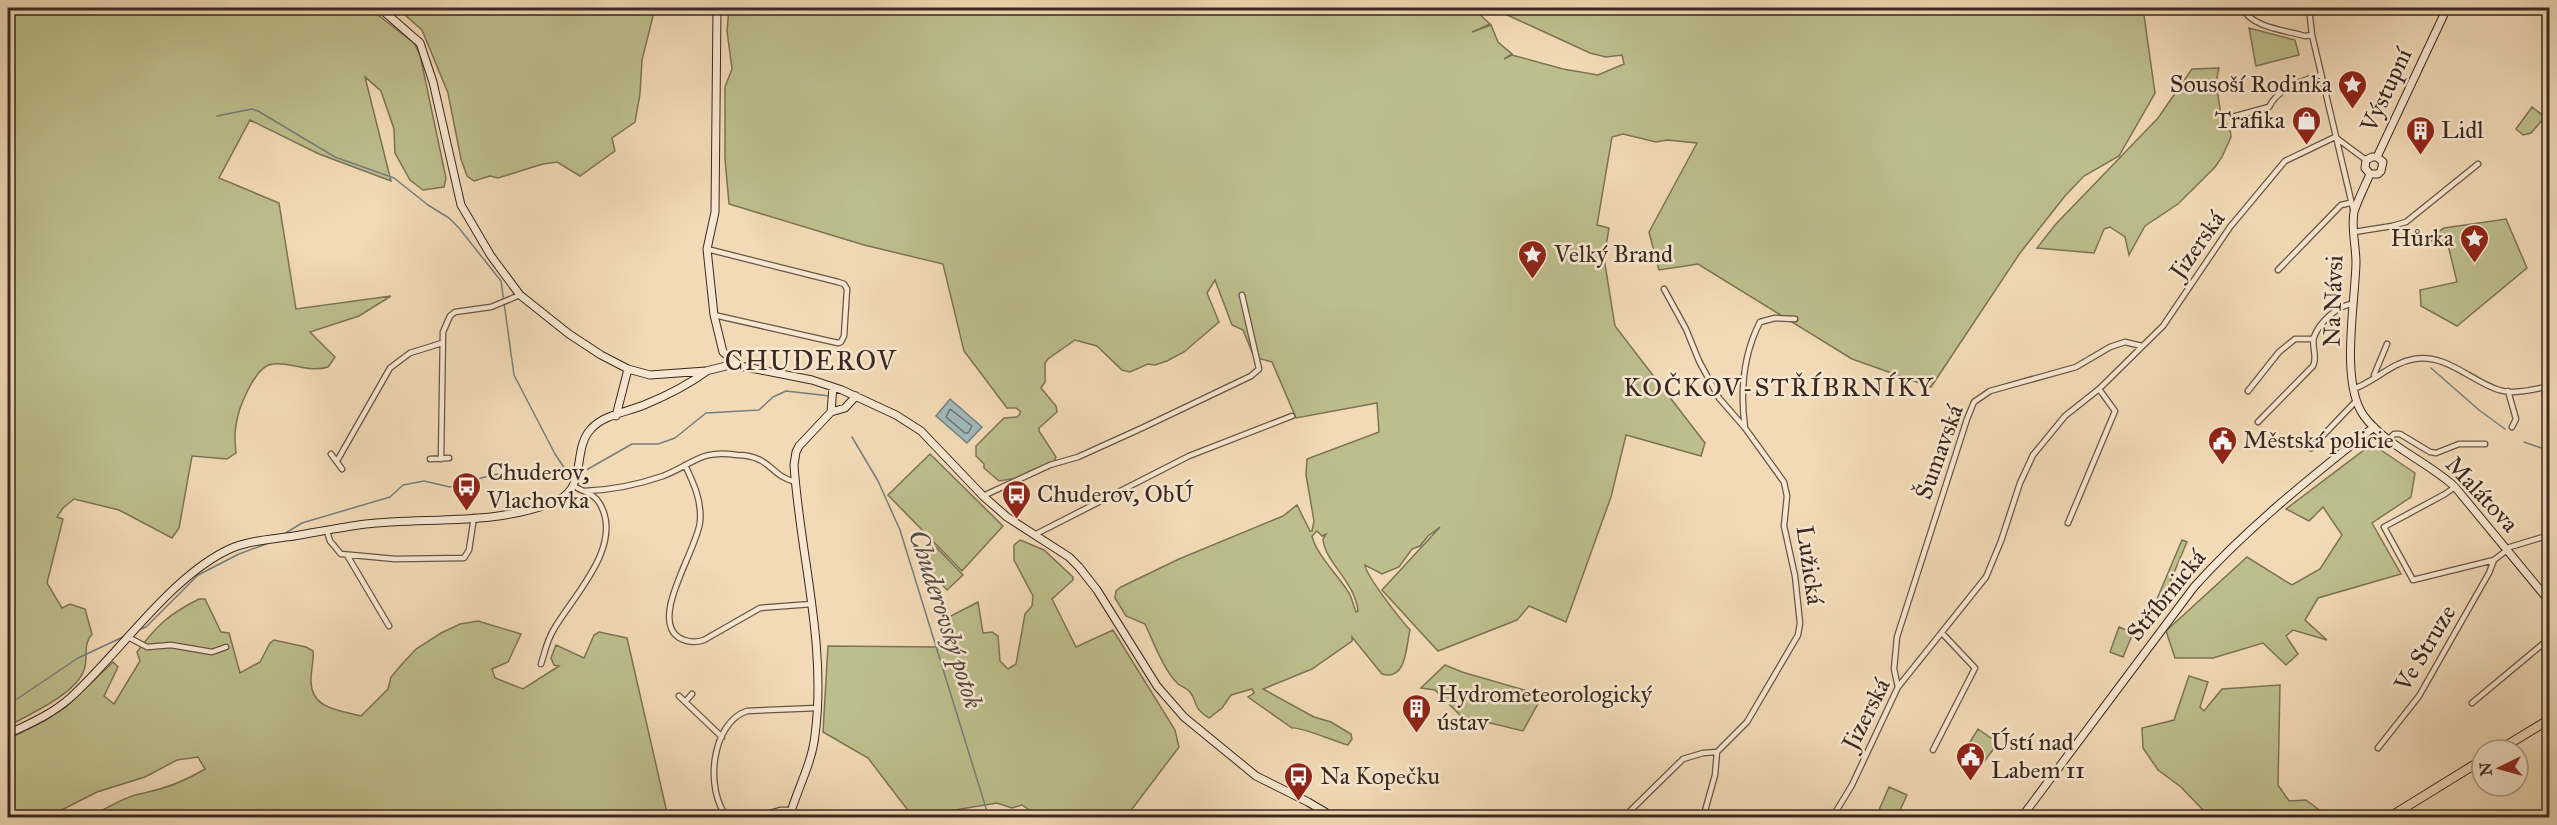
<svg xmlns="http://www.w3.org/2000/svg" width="2557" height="825" viewBox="0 0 2557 825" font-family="'IM FELL Great Primer',serif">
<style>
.green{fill:#bdbe8c;stroke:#7c7356;stroke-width:1.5;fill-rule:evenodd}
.water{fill:#a0b8ba;stroke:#777e7c;stroke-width:1.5}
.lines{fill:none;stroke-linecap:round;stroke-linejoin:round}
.shore{stroke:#6d706d;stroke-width:1.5}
.stream{stroke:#777e7c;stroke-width:1.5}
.street-casing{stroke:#685446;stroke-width:7}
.secondary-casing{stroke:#3a2820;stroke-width:9}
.primary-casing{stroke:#3a2820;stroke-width:10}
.street{stroke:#f7e7d0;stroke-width:4.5}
.secondary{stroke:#f7e7d0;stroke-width:7}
.primary{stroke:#f2dab6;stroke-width:8}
.labels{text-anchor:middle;stroke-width:5;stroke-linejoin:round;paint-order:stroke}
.poi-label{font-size:24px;fill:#3a2820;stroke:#f7e7d0;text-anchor:start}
.street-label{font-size:24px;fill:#3a2820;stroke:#f7e7d0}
.neighbourhood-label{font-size:26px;letter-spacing:1.5px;fill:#3a2820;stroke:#f7e7d0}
.water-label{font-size:26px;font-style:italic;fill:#544c46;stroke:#f7e7d0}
.quarter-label{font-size:27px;letter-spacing:1.5px;fill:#3a2820;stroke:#f7e7d0}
</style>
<rect width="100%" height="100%" fill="#f2dab6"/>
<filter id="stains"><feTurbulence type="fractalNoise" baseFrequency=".00333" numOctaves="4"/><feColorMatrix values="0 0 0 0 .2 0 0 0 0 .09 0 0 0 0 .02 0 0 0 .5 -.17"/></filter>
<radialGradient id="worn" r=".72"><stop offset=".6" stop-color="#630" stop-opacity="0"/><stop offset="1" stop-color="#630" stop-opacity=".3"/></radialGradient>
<path class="green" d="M 8,8 L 369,8 L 414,43 L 420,55 L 446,178 L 444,187 L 423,190 L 410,180 L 395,153 L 394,129 L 381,91 L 365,77 L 391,181 L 319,154 L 250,120 L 219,178 L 279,203 L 296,309 L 391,296 L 359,316 L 310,332 L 335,357 L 328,367 C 308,373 292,362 273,364 C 255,365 238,409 236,425 C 234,434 235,444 236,453 L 227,459 L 192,456 L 179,528 L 172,538 L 119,510 L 74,499 L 63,508 L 57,517 L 63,519 L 47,583 L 62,608 L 70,604 L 85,609 L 92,634 C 82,646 89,656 84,670 C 76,693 33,713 12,724 L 8,724 Z
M 397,8 L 655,8 L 642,60 L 640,94 L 635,122 L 612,138 L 615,151 L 580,176 L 557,162 L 543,164 L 498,178 L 490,176 L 474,181 L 467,176 L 461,159 L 448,93 L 422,30 Z
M 729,8 L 1473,8 L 1490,24 L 1472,32 L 1491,25 L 1498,42 L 1512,54 L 1504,59 L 1512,55 L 1563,69 L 1598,75 L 1624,64 L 1622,55 L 1606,57 L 1590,53 L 1492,8 L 2143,8 L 2155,93 L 2119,156 L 2084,176 L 2065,196 L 2020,253 L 1931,387 L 1852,359 L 1698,264 L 1659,270 L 1649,232 L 1697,143 L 1667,140 L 1656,142 L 1623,134 L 1612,137 L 1597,225 L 1609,228 L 1604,258 L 1615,326 L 1705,443 L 1701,456 L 1626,435 L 1611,497 L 1566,622 L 1529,606 L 1517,620 L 1438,651 L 1382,590 L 1440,527 L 1428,536 L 1420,546 L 1412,549 L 1399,567 L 1382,574 L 1365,565 C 1366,576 1401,620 1410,630 C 1406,646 1407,681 1382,674 L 1352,637 L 1352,641 L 1312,669 L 1263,689 L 1314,717 L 1331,722 L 1351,734 L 1352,739 L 1348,745 C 1336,742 1299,726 1292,728 L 1248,697 L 1254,693 L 1252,689 L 1231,695 L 1222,708 L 1209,718 C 1191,706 1199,704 1190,692 C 1187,688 1182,687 1178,684 C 1163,669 1154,643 1145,624 L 1126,616 L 1115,598 L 1116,591 L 1121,587 L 1179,559 L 1283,516 L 1297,505 L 1310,531 L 1312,531 L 1314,521 L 1306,475 L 1307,459 L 1379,432 L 1377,403 L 1296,418 L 1272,362 L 1254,357 L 1243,330 L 1232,325 L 1215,280 L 1207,293 L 1219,322 L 1184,352 L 1167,361 L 1155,365 L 1148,364 L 1130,372 L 1122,370 L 1097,346 L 1075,340 L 1048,359 L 1045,363 L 1045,382 L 1041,388 L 1056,406 L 1057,412 L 1039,428 L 1039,431 L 1056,457 L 1053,463 L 1017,478 L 999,481 L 984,468 L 984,464 L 976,456 L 976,446 L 1004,418 L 1017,417 L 1020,414 L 1020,411 L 1016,408 L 1007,408 L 1004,404 L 964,351 L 943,264 L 864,245 L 729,204 L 725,159 L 725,87 L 732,69 L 727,31 ZM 1317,531 L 1322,536 L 1326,534 L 1323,539 C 1325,563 1355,581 1358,611 L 1356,612 C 1353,605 1352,596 1347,590 C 1337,574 1316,554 1312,536 Z
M 2249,28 L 2295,40 L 2299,55 L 2256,66 Z
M 2219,68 L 2216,82 L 2221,115 L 2230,129 L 2231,137 L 2222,157 L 2215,167 L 2178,204 L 2145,226 L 2129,255 L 2125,237 L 2110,227 L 2104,229 L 2094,253 L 2037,248 L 2055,225 L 2158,118 L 2192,69 Z
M 2532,107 L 2545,117 L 2531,133 L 2523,135 L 2516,129 Z
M 2506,219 L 2527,268 L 2457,326 L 2421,306 L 2420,290 L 2457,282 L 2447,241 L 2423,241 L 2444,228 Z
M 2372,444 L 2415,473 L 2411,497 L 2372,523 L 2401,574 L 2318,598 L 2305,620 L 2327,640 L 2293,630 L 2286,636 L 2298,654 L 2286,665 L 2263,643 L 2213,658 L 2175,658 L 2166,631 L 2247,557 L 2292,585 L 2320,569 L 2342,535 L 2323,507 L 2309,521 L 2286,509 Z
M 930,454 L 1003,526 L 962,571 L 888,495 Z
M 1020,540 L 1044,550 L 1073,577 L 1073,580 L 1052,599 L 1076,647 L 1113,630 L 1175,730 L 1179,747 L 1126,817 L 1040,817 L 1022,805 L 1012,808 L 997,803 L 913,817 L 868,758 L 823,732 L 828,646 L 939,647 L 947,618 L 978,602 L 983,633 L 992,632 L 998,636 L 1000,661 L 1008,669 L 1016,664 L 1025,614 L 1032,606 L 1033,596 L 1014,560 L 1014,545 Z
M 2182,540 L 2187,542 L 2159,608 L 2154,606 Z
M 934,545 L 963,575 L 947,590 L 919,560 Z
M 199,599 L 205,599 L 221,632 L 229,633 L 240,673 L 260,662 L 270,643 L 274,640 L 306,647 L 313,651 C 314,661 311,670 311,679 C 310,709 338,710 361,716 L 388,689 L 391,677 L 403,663 L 416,649 L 441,633 L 460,624 L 478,621 L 521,634 L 508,662 L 492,669 L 495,678 L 523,689 L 559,666 L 554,665 L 551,658 L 556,645 L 584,658 L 594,635 L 599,632 L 627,638 L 668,817 L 89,817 C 106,809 125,796 144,793 C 164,789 187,780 205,769 L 198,757 L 177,760 L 145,777 L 97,792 L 48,817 L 8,817 L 8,739 L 44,721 L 66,707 L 113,662 L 118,667 L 104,696 L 114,704 L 140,661 L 137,652 C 157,625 169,614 199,599 Z
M 2119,627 L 2133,633 L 2123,657 L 2110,652 Z
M 1445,665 L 1462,672 L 1538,694 L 1541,698 L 1523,731 L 1461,716 L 1435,690 L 1421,688 Z
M 2189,676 L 2208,682 L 2200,707 L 2204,711 L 2222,689 L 2280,685 L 2278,785 L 2289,801 L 2306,800 L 2326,815 L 2326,817 L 2198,817 L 2203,810 L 2181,787 L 2158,770 L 2143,748 L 2142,728 L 2174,720 Z
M 1978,729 L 1998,743 L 1983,763 L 1965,750 Z
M 1889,787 L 1907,795 L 1897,817 L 1876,817 Z"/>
<path class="water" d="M 950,399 L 982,427 L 967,443 L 936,416 Z"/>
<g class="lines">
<path class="shore" d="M 950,409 L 972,426 L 968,433 L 965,433 L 946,417 Z"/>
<path class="stream" d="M 217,116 L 252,109 L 258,111 L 335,157 L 394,178 L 428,205 L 449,218 L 459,228 L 501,281 L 514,375 L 555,454 L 567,472
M 2431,368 L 2479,410 L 2505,429
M 852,437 L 878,481 L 900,530 L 989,818
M 2524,442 L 2550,451
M 581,473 L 632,444 L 658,444 L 675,438 L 706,413 L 759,410 L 773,397 L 786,391 L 830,396
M 284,534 L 302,523 L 390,497 L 403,485 L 424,481 L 450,487 L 492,475 L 534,470 L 573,472
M 138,630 L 146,627 L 198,575 L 239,554 L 269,543
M 8,705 L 78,658 L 123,637"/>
<defs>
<path id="street" d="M 2242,8 C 2253,28 2284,30 2305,36 L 2312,35
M 2309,8 L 2312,35 L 2354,213
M 2232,117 L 2269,107 C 2278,88 2303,80 2321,75
M 2335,137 L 2366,160
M 2354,232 L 2392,226 L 2406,222 L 2478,164
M 707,249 L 838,282 L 844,284 L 847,289 L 844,336 L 841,342 L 838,343 L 714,315
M 2278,270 L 2341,205 L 2350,203
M 1664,289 L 1686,329 L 1699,361 L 1719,398 L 1745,428 L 1784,482 L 1787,496 L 1784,526 L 1795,576 L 1800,623 L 1798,635 L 1747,722 L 1717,752 L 1715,775 L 1703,818
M 2374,375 L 2387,344
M 2353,389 C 2375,382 2390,363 2414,359 C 2446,353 2472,382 2499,390 C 2513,395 2536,389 2550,386
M 2248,391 L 2279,352 L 2295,339 L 2313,339
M 2508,391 L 2516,419 L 2512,427
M 2258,422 L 2313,366 C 2318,356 2311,347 2314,337 C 2319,323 2338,304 2354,304
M 1745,428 C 1740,391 1743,355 1760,322 L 1775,318 L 1795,319
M 2389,439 L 2394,434 L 2400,434 L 2430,452 L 2436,453 L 2459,444 L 2485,444
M 2311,448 L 2356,401
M 331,454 L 342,469
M 430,459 L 449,458
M 441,459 L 443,332 L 450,316 L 455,312 L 491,307 L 520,295
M 337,461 L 390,368 L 410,353 L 442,343
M 685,465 C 694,484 702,501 700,522 C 697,550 650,617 678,637 C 686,642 695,643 704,640 L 760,608 L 812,604
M 2455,487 L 2445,494 L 2384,527 L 2413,580 L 2494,560 L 2507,550
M 585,491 C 610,490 640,484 663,476 C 694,464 700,449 737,455 C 744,455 754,457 760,460 C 775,468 775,476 795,482
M 983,496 L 1050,465 L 1078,457 L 1142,428 L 1251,376 L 1259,369 L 1242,295
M 2068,523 L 2115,411 L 2099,389
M 327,531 L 330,541 L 341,554 L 395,559 L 464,558 L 469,550 L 474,517
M 1036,534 L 1189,456 L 1292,416
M 2510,547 L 2550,535
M 347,555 L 389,626
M 128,637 L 147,647 L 171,645 L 212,652 L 226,647
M 541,664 C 545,652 547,640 554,629 C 573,596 624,546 600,504 C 594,493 583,492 574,486
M 1898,687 L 1894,669 L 1897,637 L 1967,419 L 1974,402 L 1990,391 L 2076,367 L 2110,347 L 2125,342 L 2142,346
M 679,696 L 722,737
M 685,702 L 692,694
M 2472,703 L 2550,638
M 2378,748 L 2419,696 L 2489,573 L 2494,560
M 1933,750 L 1975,668 L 1942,633
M 728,818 C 704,791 711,723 747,711 L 817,708
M 751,818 L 781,810 L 791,810
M 1628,818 L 1630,811 L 1683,759 L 1703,753 L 1717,752
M 1832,818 L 1852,785 L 1898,687 L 1986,577 L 2001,541 L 2020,483 L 2033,455 L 2065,416 L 2099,389 L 2163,326 L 2230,227 L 2285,161 L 2335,137"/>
<path id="secondary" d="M 380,8 L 420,43 L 433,82 L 461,205 L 491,256 L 520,295 L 569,334 L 601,355 L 628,369 L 650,375 L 706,371 L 734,364
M 717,8 L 715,212 L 707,249 L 714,315 L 723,352 L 740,366 L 812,380 L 842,390 L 896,415 L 921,431 L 983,496 L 1007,517 L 1069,557 L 1079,567 L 1097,590 L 1157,686 L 1184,717 L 1256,776 L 1308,802 L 1325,812 L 1329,818
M 2377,157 L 2447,8
M 2370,174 C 2365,186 2358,199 2354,212 C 2351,228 2356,246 2356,263 C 2355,304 2340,383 2364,416 C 2385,445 2428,462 2455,487 L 2550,602
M 2370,174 L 2378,174 L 2381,171 L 2383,162 L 2377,157
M 2370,174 L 2365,168 L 2366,160 L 2372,157 L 2377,157
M 831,412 L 845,408 L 856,396
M 616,416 L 628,369
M 8,734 C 29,724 52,714 70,698 C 119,654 172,574 232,548 C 251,540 274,539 294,536 C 318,532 342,527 366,524 C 427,517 501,526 558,500 C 587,487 572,449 591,429 C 603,415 627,412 644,405 C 666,396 688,385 707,371
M 789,818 C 797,789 812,764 815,735 C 827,644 800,555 794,465 L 796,452 L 799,446 L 831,412 L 833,387
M 2021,818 L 2194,587 C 2248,527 2311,477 2374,427"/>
<path id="primary" d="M 2499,750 L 2550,719
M 2388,818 L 2482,760"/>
</defs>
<use href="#street" class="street-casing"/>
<use href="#secondary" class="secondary-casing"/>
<use href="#primary" class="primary-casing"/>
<use href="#street" class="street"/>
<use href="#secondary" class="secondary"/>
<use href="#primary" class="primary"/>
</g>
<defs>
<symbol id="sight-pin" viewBox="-11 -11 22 30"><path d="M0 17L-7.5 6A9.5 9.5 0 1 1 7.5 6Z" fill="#8f2418" stroke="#f7e7d0"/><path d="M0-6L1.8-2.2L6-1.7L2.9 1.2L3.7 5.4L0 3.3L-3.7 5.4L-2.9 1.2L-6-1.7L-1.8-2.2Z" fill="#fff"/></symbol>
<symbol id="shop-pin" viewBox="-11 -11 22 30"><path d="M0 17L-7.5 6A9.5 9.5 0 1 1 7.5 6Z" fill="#8f2418" stroke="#f7e7d0"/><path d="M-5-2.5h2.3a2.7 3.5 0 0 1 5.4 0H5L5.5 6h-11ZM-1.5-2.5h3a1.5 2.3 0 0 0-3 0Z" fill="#fff"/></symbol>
<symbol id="building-pin" viewBox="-11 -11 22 30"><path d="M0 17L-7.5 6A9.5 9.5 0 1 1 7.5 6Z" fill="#8f2418" stroke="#f7e7d0"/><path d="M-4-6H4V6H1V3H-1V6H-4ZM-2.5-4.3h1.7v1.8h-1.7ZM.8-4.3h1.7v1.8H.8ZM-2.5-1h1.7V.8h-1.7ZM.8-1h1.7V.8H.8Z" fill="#fff"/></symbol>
<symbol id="civic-pin" viewBox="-11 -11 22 30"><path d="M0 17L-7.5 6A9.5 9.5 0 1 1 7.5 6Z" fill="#8f2418" stroke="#f7e7d0"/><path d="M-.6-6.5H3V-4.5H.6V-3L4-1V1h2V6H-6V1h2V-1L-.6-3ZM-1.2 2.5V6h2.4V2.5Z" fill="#fff"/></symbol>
<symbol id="bus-pin" viewBox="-11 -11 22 30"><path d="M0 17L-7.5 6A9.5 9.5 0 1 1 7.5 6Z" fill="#8f2418" stroke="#f7e7d0"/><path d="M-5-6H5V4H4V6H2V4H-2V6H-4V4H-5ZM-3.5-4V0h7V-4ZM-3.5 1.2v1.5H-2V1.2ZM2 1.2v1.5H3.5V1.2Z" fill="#fff"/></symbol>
</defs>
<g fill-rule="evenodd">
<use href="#sight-pin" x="2336" y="68" width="33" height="45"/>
<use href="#shop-pin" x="2290" y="104" width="33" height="45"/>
<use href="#building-pin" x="2404" y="114" width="33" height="45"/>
<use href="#sight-pin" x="2458" y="222" width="33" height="45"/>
<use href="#sight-pin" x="1516" y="238" width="33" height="45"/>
<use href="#civic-pin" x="2206" y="424" width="33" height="45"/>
<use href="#bus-pin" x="450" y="470" width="33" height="45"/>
<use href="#bus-pin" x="1000" y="478" width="33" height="45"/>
<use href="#building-pin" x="1400" y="692" width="33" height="45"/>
<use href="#civic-pin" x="1954" y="740" width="33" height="45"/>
<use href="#bus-pin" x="1282" y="760" width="33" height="45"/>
</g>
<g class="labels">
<g class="poi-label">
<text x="2332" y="92" text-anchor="end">Sousoší Rodinka</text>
<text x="2285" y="128" text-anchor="end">Trafika</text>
<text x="2441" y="138">Lidl</text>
<text x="2454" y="246" text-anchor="end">Hůrka</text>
<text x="1554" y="262">Velký Brand</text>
<text x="2243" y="448">Městská policie</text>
<text x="487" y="480">Chuderov,<tspan x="487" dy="28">Vlachovka</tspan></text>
<text x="1037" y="502">Chuderov, ObÚ</text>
<text x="1437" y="702">Hydrometeorologický<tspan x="1437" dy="28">ústav</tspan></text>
<text x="1991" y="750">Ústí nad<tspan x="1991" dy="28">Labem 11</tspan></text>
<text x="1320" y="784">Na Kopečku</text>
</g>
<g class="street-label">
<text transform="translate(2386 90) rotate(-65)" y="8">Výstupní</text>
<text transform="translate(2197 245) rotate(-55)" y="8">Jizerská</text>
<text transform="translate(2333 301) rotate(-88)" y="8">Na Návsi</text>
<text transform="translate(1939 452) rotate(-70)" y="8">Šumavská</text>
<text transform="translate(2482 494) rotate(47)" y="8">Malátova</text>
<text transform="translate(1810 565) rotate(82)" y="8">Lužická</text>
<text transform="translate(2166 595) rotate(-51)" y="8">Stříbrnická</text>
<text transform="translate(2425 648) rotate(-59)" y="8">Ve Struze</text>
<text transform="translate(1866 714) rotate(-63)" y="8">Jizerská</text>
</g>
<g class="neighbourhood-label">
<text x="1779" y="396">KOČKOV-STŘÍBRNÍKY</text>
</g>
<g class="water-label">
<text transform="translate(946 619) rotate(72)" y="9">Chuderovský potok</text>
</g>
<g class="quarter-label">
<text x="811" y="370">CHUDEROV</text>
</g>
</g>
<rect width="2557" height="825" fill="none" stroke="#f2dab6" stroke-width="30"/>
<rect x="9" y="9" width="2539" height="807" fill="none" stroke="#3a2820" stroke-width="3"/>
<rect x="15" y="15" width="2527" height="795" fill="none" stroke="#3a2820" stroke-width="1.5"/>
<g transform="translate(2500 768) rotate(265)"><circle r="28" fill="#f7e7d0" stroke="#ab9b8a" stroke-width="1.5"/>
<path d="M0-4.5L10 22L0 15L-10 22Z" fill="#8f2418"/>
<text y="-9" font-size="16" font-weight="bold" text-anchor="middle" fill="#3a2820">N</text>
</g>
<rect width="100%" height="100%" filter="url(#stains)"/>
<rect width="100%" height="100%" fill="url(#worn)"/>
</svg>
